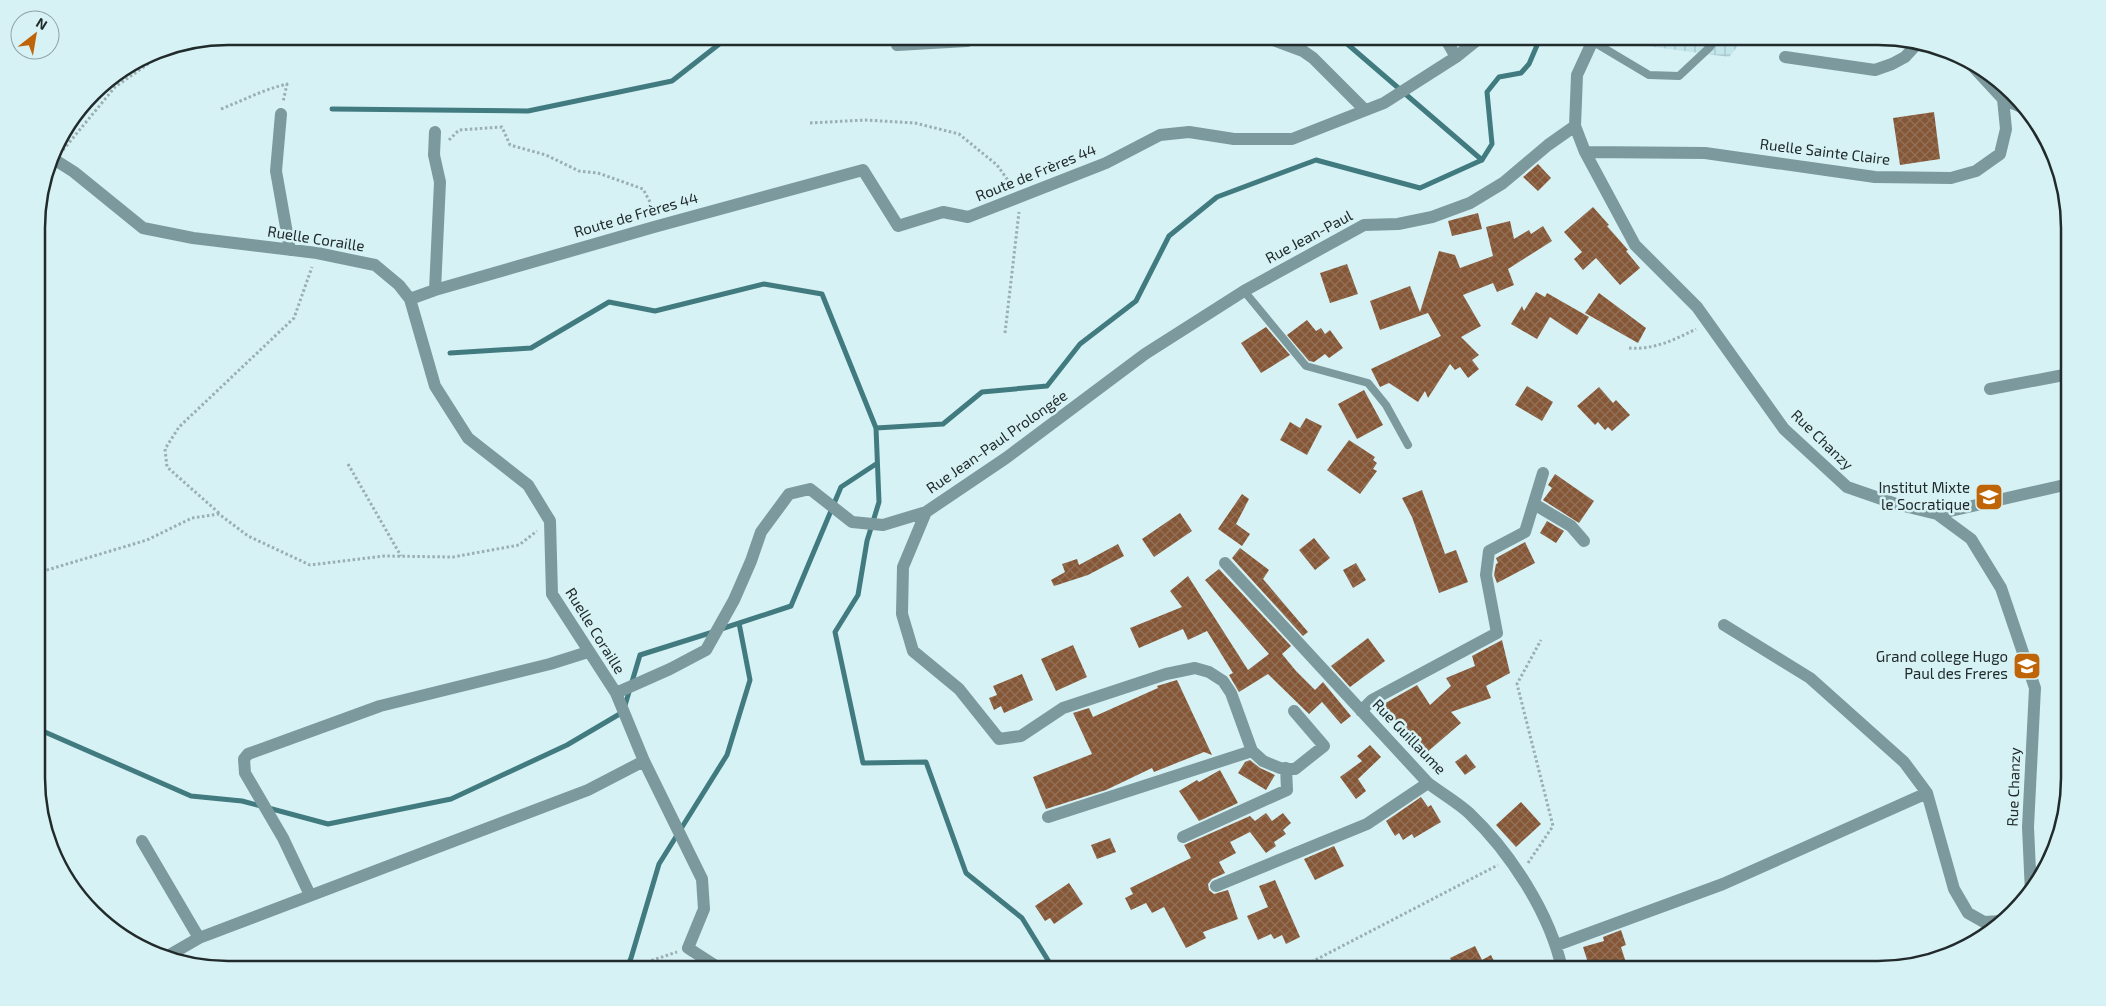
<svg xmlns="http://www.w3.org/2000/svg" width="2106" height="1006" viewBox="0 0 2106 1006" font-family="'Exo 2',sans-serif">
<style>
.industrial{fill:url(#industrial-grid)}
.lines{fill:none;stroke-linecap:round;stroke-linejoin:round}
.stream{stroke:#417b80;stroke-width:5}
.building{fill:url(#building-cross-hatch)}
.path{stroke:#99afb1;stroke-width:3;stroke-dasharray:2.5 2.5;stroke-linecap:butt}
.service{stroke:#7c9a9d;stroke-width:8}
.minor{stroke:#7c9a9d;stroke-width:12}
.labels{text-anchor:middle;stroke-width:5;stroke-linejoin:round;paint-order:stroke}
.street-label{font-size:15px;fill:#212b2c;stroke:#d7f2f5}
.poi-label{font-size:15px;fill:#212b2c;stroke:#d7f2f5;text-anchor:end}
.rim{fill:none;stroke:#212b2c;stroke-width:2.5}
</style>
<defs>
<pattern id="industrial-grid" width="8" height="8" patternUnits="userSpaceOnUse" patternTransform="scale(1.25)"><rect width="8" height="8" fill="#c3e6ea"/><path d="M0 4h8M4 0v8" fill="none" stroke="#a7c5c9"/></pattern>
<pattern id="building-cross-hatch" width="8" height="8" patternUnits="userSpaceOnUse" patternTransform="scale(1.25)"><rect width="8" height="8" fill="#855736"/><path d="M0 0l8 8M0 8l8-8" fill="none" stroke="#937158"/></pattern>
</defs>
<rect width="100%" height="100%" fill="#d7f2f5"/>
<path class="industrial" d="M 1620,36 L 1746,36 L 1729,57 L 1617,42 Z"/>
<g class="lines">
<path class="stream" d="M 1338,36 L 1482,160
M 332,109 L 528,111 L 672,81 L 727,38 L 759,36
M 450,353 L 531,348 L 609,302 L 655,311 L 764,284 L 822,294 L 876,428 L 879,502 L 867,541 L 858,595 L 835,632 L 863,763 L 926,762 L 966,873 L 1022,918 L 1054,970
M 876,428 L 943,424 L 982,392 L 1047,386 L 1080,344 L 1136,301 L 1169,236 L 1217,197 L 1316,160 L 1420,188 L 1482,160 L 1492,144 L 1487,92 L 1499,77 L 1521,73 L 1529,64 L 1541,36
M 721,629 L 791,606 L 841,487 L 876,464
M 38,729 L 191,796 L 242,801 L 328,824 L 451,799 L 567,745 L 623,712 L 640,655 L 713,632
M 626,970 L 631,958 L 659,864 L 727,755 L 750,680 L 739,623"/>
</g>
<path class="building" d="M 1934,112 L 1940,159 L 1900,165 L 1893,118 Z
M 1538,164 L 1551,178 L 1538,191 L 1523,177 Z
M 1593,207 L 1609,225 L 1607,226 L 1628,250 L 1626,251 L 1640,268 L 1620,285 L 1596,258 L 1583,270 L 1574,259 L 1582,252 L 1564,232 Z
M 1478,213 L 1482,229 L 1452,236 L 1448,221 Z
M 1510,221 L 1514,239 L 1529,230 L 1531,234 L 1543,226 L 1552,241 L 1508,269 L 1514,285 L 1497,292 L 1493,283 L 1463,295 L 1481,326 L 1461,337 L 1479,355 L 1472,360 L 1479,369 L 1468,378 L 1460,367 L 1455,370 L 1450,364 L 1428,398 L 1425,391 L 1418,402 L 1389,383 L 1380,387 L 1371,369 L 1441,336 L 1428,313 L 1380,330 L 1370,301 L 1410,286 L 1420,312 L 1439,251 L 1455,255 L 1460,268 L 1493,256 L 1486,227 Z
M 1347,264 L 1358,294 L 1330,303 L 1320,273 Z
M 1536,292 L 1545,297 L 1547,293 L 1589,317 L 1577,335 L 1550,317 L 1537,339 L 1511,324 L 1522,306 L 1524,311 Z
M 1599,293 L 1646,328 L 1638,343 L 1585,313 Z
M 1307,320 L 1316,331 L 1321,328 L 1325,334 L 1330,330 L 1343,348 L 1329,358 L 1325,354 L 1314,362 L 1309,361 L 1287,335 Z
M 1266,327 L 1290,355 L 1261,373 L 1241,343 Z
M 1527,386 L 1553,402 L 1542,421 L 1515,405 Z
M 1599,387 L 1613,403 L 1616,400 L 1630,415 L 1612,431 L 1608,427 L 1605,430 L 1598,422 L 1595,425 L 1577,406 Z
M 1364,390 L 1383,425 L 1357,439 L 1338,404 Z
M 1306,418 L 1322,426 L 1307,455 L 1280,440 L 1290,422 L 1300,428 Z
M 1349,440 L 1375,457 L 1373,460 L 1377,463 L 1373,469 L 1377,471 L 1360,494 L 1327,470 Z
M 1555,474 L 1594,501 L 1579,523 L 1543,500 L 1552,488 L 1548,485 Z
M 1422,490 L 1445,554 L 1456,550 L 1468,582 L 1439,593 L 1412,517 L 1402,498 Z
M 1242,494 L 1249,499 L 1236,524 L 1250,534 L 1242,546 L 1218,529 Z
M 1180,513 L 1192,531 L 1154,557 L 1142,539 Z
M 1547,521 L 1564,531 L 1556,543 L 1540,533 Z
M 1314,538 L 1330,558 L 1315,570 L 1299,550 Z
M 1525,542 L 1535,563 L 1497,583 L 1494,575 L 1496,564 L 1498,563 L 1496,558 Z
M 1118,544 L 1124,556 L 1088,575 L 1054,586 L 1051,580 L 1065,572 L 1062,564 L 1077,559 L 1079,565 Z
M 1240,548 L 1269,570 L 1263,579 L 1308,632 L 1303,636 L 1232,558 Z
M 1356,563 L 1366,580 L 1353,588 L 1343,570 Z
M 1219,569 L 1291,646 L 1282,654 L 1296,671 L 1315,690 L 1323,682 L 1351,716 L 1341,724 L 1322,702 L 1309,714 L 1268,674 L 1239,692 L 1229,675 L 1233,673 L 1207,631 L 1188,640 L 1183,629 L 1139,648 L 1130,628 L 1182,607 L 1170,591 L 1188,576 L 1248,670 L 1269,654 L 1205,580 Z
M 1368,638 L 1385,661 L 1350,687 L 1331,666 Z
M 1502,640 L 1510,673 L 1486,686 L 1491,698 L 1451,712 L 1461,723 L 1425,754 L 1382,705 L 1417,685 L 1430,705 L 1451,686 L 1446,678 L 1475,666 L 1472,656 Z
M 1073,645 L 1087,677 L 1056,691 L 1041,659 Z
M 1022,674 L 1033,700 L 1004,713 L 1001,706 L 994,710 L 989,698 L 997,695 L 993,686 Z
M 1177,680 L 1212,755 L 1204,752 L 1154,772 L 1152,768 L 1106,790 L 1046,809 L 1033,777 L 1092,754 L 1073,713 L 1089,708 L 1093,717 L 1158,688 L 1157,686 Z
M 1370,745 L 1381,757 L 1358,779 L 1366,791 L 1356,799 L 1340,777 L 1362,761 L 1357,756 Z
M 1466,754 L 1476,767 L 1465,775 L 1455,762 Z
M 1250,760 L 1260,768 L 1275,775 L 1266,790 L 1238,773 L 1245,762 Z
M 1220,770 L 1238,803 L 1199,821 L 1179,791 L 1197,780 L 1199,782 Z
M 1421,797 L 1428,807 L 1431,805 L 1441,822 L 1414,838 L 1412,834 L 1403,840 L 1399,833 L 1395,836 L 1386,821 Z
M 1521,802 L 1541,824 L 1516,847 L 1496,825 Z
M 1266,813 L 1272,821 L 1283,813 L 1291,823 L 1283,830 L 1286,834 L 1274,842 L 1276,846 L 1266,853 L 1250,832 L 1230,842 L 1236,853 L 1219,862 L 1225,873 L 1212,879 L 1208,884 L 1209,890 L 1214,894 L 1228,890 L 1238,919 L 1203,932 L 1206,938 L 1186,948 L 1164,907 L 1152,913 L 1146,903 L 1131,910 L 1125,898 L 1133,894 L 1130,888 L 1191,858 L 1184,845 L 1250,816 L 1255,821 Z
M 1110,838 L 1116,852 L 1097,859 L 1091,845 Z
M 1334,846 L 1344,866 L 1315,880 L 1304,859 Z
M 1275,880 L 1300,937 L 1286,944 L 1282,935 L 1274,939 L 1271,934 L 1258,940 L 1247,916 L 1268,907 L 1259,886 Z
M 1069,883 L 1083,904 L 1054,924 L 1050,918 L 1045,921 L 1035,906 Z
M 1621,930 L 1626,945 L 1621,947 L 1628,969 L 1590,969 L 1583,947 L 1604,941 L 1603,937 Z
M 1475,946 L 1482,960 L 1491,955 L 1498,969 L 1455,969 L 1450,958 Z"/>
<g class="lines">
<path class="path" d="M 110,79 L 115,87
M 221,109 C 244,100 262,90 287,84 L 283,102
M 810,123 L 865,120 L 915,123 L 959,134 L 997,165 L 1012,186
M 449,140 L 459,130 L 502,127 L 510,145 L 546,155 L 579,171 L 598,173 L 643,189 L 650,202 L 652,215
M 63,150 L 115,87 L 171,48
M 1005,333 L 1019,212
M 1629,348 C 1654,350 1674,340 1696,329
M 348,464 L 401,556
M 219,513 L 167,467 L 165,449 L 179,427 L 294,318 L 312,267
M 37,573 L 147,540 L 192,518 L 219,514 L 248,536 L 310,565 L 384,556 L 453,557 L 519,545 L 537,531
M 1528,863 L 1553,826 L 1517,684 L 1541,640
M 1298,969 L 1498,865
M 623,970 L 677,952"/>
<path class="service" d="M 1592,41 L 1649,75 L 1679,76 L 1710,47 L 1717,36
M 1244,291 L 1306,366 L 1368,383 L 1386,405 L 1408,445"/>
<path class="minor" d="M 1262,36 L 1303,51 L 1313,58 L 1365,110
M 1444,36 L 1456,57
M 1595,36 L 1577,75 L 1575,126 L 1585,152 L 1635,245 L 1697,307 L 1784,429 L 1847,487 L 1896,504 L 1937,514 L 1971,539 L 2001,588 L 2035,688 L 2028,827 L 2031,893
M 897,45 L 967,41 L 982,36
M 1785,57 L 1875,70 L 1892,64 L 1905,57 L 1917,44
M 1966,59 L 2003,99 L 2028,110
M 281,114 L 276,171 L 290,250
M 1585,152 L 1705,153 L 1875,177 L 1951,178 L 1976,171 L 2000,154 L 2006,129 L 2003,99
M 52,158 L 74,172 L 143,228 L 193,238 L 317,253 L 375,265 L 399,285 L 410,299 L 435,386 L 468,438 L 528,485 L 550,521 L 552,594 L 616,693 L 644,761 L 702,879 L 704,909 L 688,948 L 722,970
M 435,290 L 440,182 L 434,155 L 435,132
M 410,299 L 435,290 L 654,227 L 863,170 L 898,226 L 943,212 L 968,217 L 1106,163 L 1160,135 L 1189,132 L 1234,139 L 1292,139 L 1384,103 L 1456,57 L 1482,36
M 1990,389 L 2069,374
M 1534,504 L 1571,526 L 1584,541
M 926,512 L 903,567 L 902,614 L 913,651 L 959,689 L 999,739 L 1021,736 L 1063,708 L 1166,674 L 1195,668 L 1209,672 L 1223,681 L 1231,693 L 1252,751 L 1263,761 L 1280,768 L 1295,769 L 1324,746 L 1294,711
M 1937,514 L 2069,484
M 1225,563 L 1428,783 C 1441,793 1457,802 1469,813 C 1510,852 1550,913 1562,969
M 1724,625 L 1810,678 L 1904,762 L 1927,793 L 1954,889 L 1968,913 L 1984,922 L 2002,921
M 616,693 L 670,669 L 706,650 L 734,600 L 751,561 L 761,532 L 789,494 L 810,489 L 852,522 L 883,525 L 926,512 L 1006,458 L 1145,354 L 1244,291 L 1364,225 L 1398,224 L 1432,217 L 1470,203 L 1503,183 L 1548,145 L 1575,126
M 1361,711 L 1372,700 L 1497,633 L 1486,575 L 1489,551 L 1525,532 L 1543,473
M 1048,817 L 1252,751
M 1183,837 L 1287,790 L 1286,768
M 142,841 L 199,938 L 588,790 L 644,761
M 1216,886 L 1367,824 L 1428,783
M 310,895 L 283,838 L 245,773 L 244,759 L 248,754 L 380,706 L 550,664 L 588,652
M 1557,945 L 1723,884 L 1927,793
M 166,957 L 199,938"/>
</g>
<defs>
<symbol id="school-square" viewBox="-11 -11 22 22"><rect x="-9" y="-9" width="18" height="18" rx="4" fill="#bf6508" stroke="#d7f2f5"/><path d="M0-5L7-2L0 1L-7-2ZM-4 1L0 2.5L4 1V4Q0 6-4 4Z" fill="#fff"/></symbol>
</defs>
<g fill-rule="evenodd">
<use href="#school-square" x="1973" y="481" width="32" height="32"/>
<use href="#school-square" x="2011" y="650" width="32" height="32"/>
</g>
<g class="labels">
<g class="street-label">
<text transform="translate(1825 152) rotate(7)" y="5">Ruelle Sainte Claire</text>
<text transform="translate(1036 173) rotate(-22)" y="5">Route de Frères 44</text>
<text transform="translate(636 215) rotate(-16)" y="5">Route de Frères 44</text>
<text transform="translate(1309 237) rotate(-28)" y="5">Rue Jean-Paul</text>
<text transform="translate(316 239) rotate(9)" y="5">Ruelle Coraille</text>
<text transform="translate(1822 440) rotate(44)" y="5">Rue Chanzy</text>
<text transform="translate(997 442) rotate(-35)" y="5">Rue Jean-Paul Prolongée</text>
<text transform="translate(595 631) rotate(58)" y="5">Ruelle Coraille</text>
<text transform="translate(1409 737) rotate(46)" y="5">Rue Guillaume</text>
<text transform="translate(2014 787) rotate(-88)" y="5">Rue Chanzy</text>
</g>
<g class="poi-label">
<text x="1970" y="493">Institut Mixte<tspan x="1970" dy="17">le Socratique</tspan></text>
<text x="2008" y="662">Grand college Hugo<tspan x="2008" dy="17">Paul des Freres</tspan></text>
</g>
</g>
<path d="M0 0H2106V1006H0ZM228 45H1878A183 183 0 0 1 2061 228V778A183 183 0 0 1 1878 961H228A183 183 0 0 1 45 778V228A183 183 0 0 1 228 45Z" fill="#d7f2f5" fill-rule="evenodd"/>
<path class="rim" d="M228 45H1878A183 183 0 0 1 2061 228V778A183 183 0 0 1 1878 961H228A183 183 0 0 1 45 778V228A183 183 0 0 1 228 45Z"/>
<g transform="translate(35 35) rotate(31)"><circle r="24" fill="#d7f2f5" stroke="#8ea2a5"/>
<path d="M0-4L9 19L0 12L-9 19Z" fill="#bf6508"/>
<text y="-8" font-size="14" font-weight="bold" text-anchor="middle" fill="#212b2c">N</text>
</g>
</svg>
